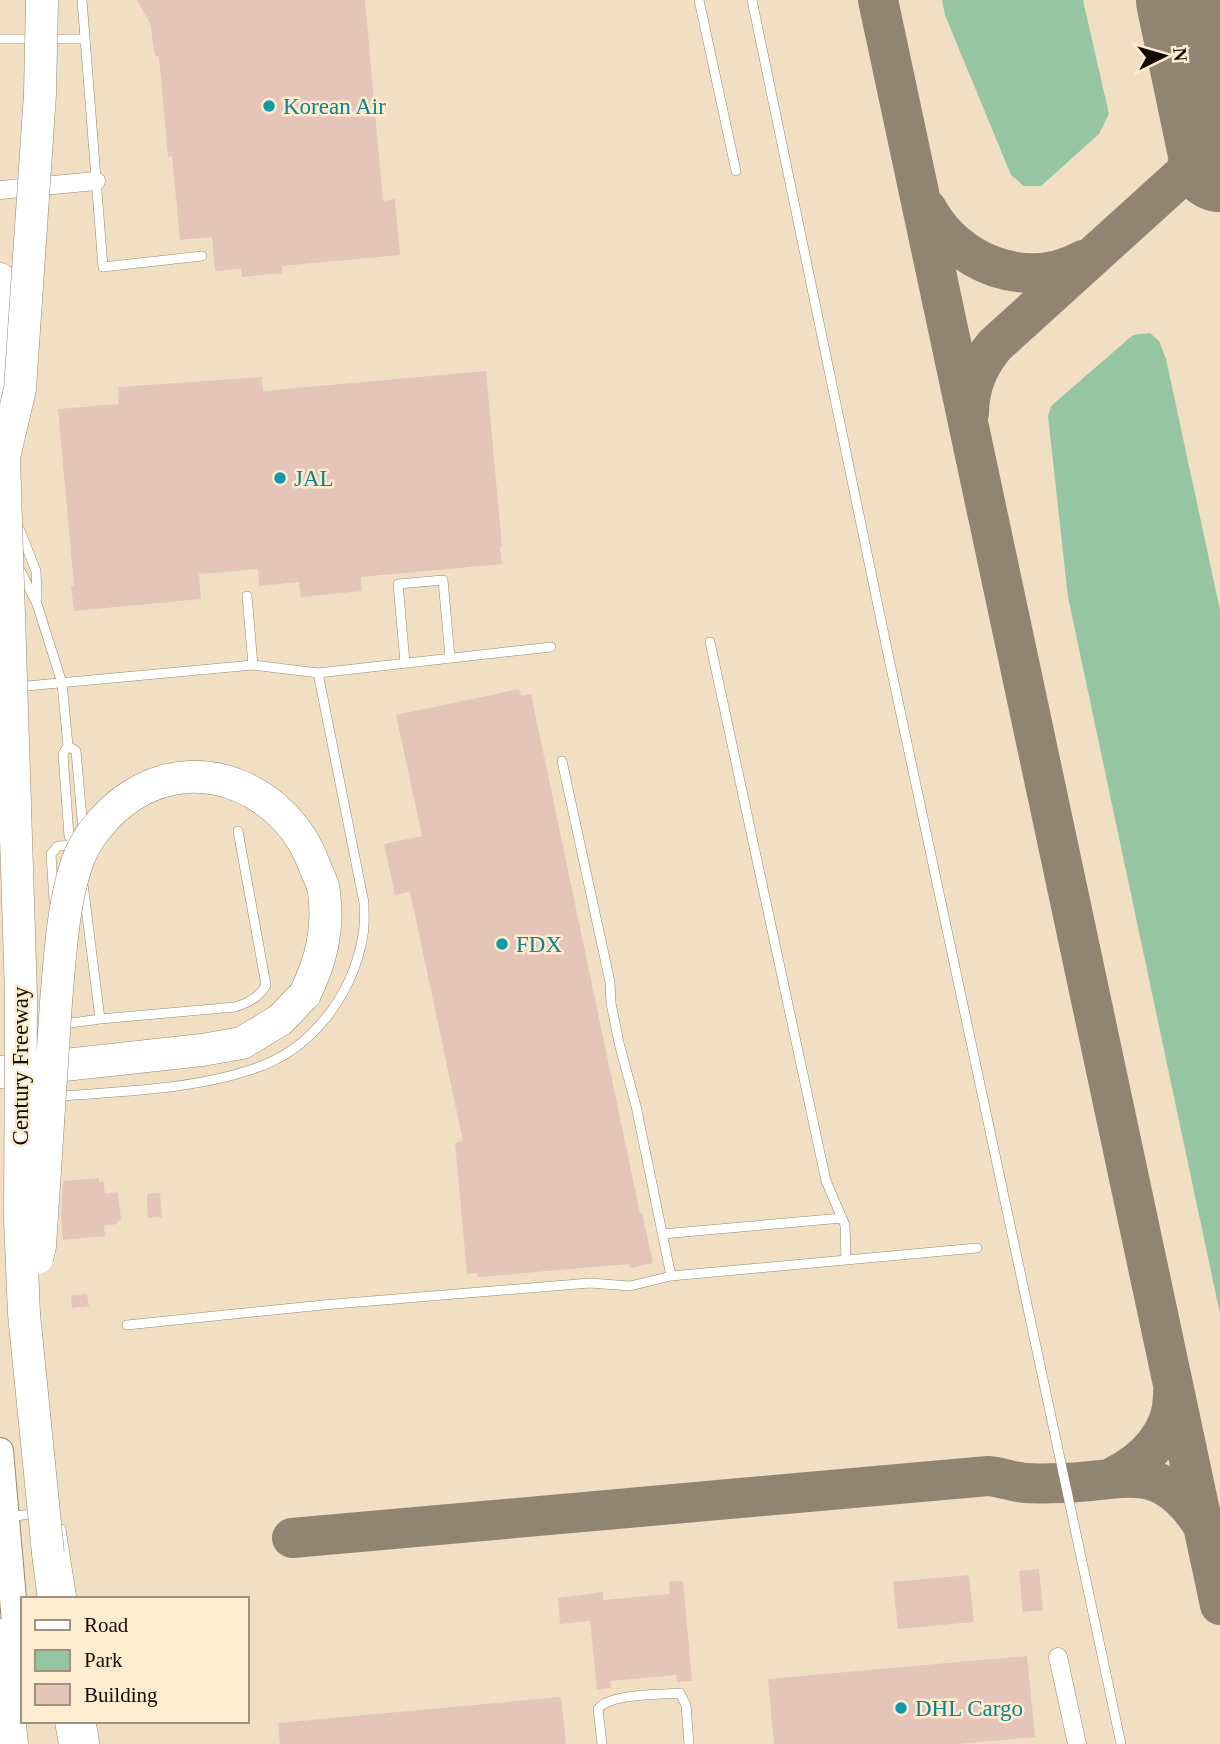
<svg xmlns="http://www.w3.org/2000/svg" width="1220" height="1744" viewBox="0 0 1220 1744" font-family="'Times New Roman',serif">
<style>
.green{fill:#96c5a3}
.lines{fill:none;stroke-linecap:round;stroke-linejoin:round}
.taxiway{stroke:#918472;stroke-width:40}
.runway{stroke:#918472;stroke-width:100}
.building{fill:#e5c5b9}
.lane-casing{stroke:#97876e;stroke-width:10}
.street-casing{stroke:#97876e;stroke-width:19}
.primary-casing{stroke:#97876e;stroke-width:28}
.highway-casing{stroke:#97876e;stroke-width:33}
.lane{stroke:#fff;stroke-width:9}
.street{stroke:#fff;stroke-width:18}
.primary{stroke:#fff;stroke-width:26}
.highway{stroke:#fff;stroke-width:32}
.highway-bridge-casing{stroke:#97876e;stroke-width:33;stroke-linecap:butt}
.highway-bridge{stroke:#fff;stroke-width:32}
.culture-dot{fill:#0f9aa8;stroke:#feecd1;stroke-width:2.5}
.labels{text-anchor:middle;stroke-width:5;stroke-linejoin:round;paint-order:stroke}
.culture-label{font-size:23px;fill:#0d838f;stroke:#feecd1;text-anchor:start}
.street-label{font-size:23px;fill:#120c04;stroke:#feecd1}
</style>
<rect width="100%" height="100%" fill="#f1dfc4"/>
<path class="green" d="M 942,0 L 1083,0 L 1109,114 L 1099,134 L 1041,186 L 1024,186 L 1011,175 L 945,15 Z
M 1150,333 L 1159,341 L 1166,359 L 1220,610 L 1220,1314 L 1068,597 L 1048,416 L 1051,406 L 1133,335 Z"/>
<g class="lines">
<path class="taxiway" d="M 878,0 L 1220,1605
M 1186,169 C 1206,139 1205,108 1201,73
M 927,209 C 957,264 1026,291 1083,260
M 969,413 C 969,387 978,365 995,345 L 1220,141
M 1111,1478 C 1145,1462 1174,1433 1173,1393
M 292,1538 L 988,1476 C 1001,1477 1013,1482 1025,1483 C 1038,1484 1051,1483 1063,1483 C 1126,1481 1160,1459 1202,1524"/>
<path class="runway" d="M 1186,0 L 1220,162"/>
</g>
<path class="building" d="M 137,0 L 365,0 L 383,201 L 395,199 L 400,255 L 282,266 L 282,273 L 242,277 L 241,269 L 215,271 L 212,237 L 180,240 L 172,156 L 168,157 L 159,56 L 155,56 L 150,23 Z
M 486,371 L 502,547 L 500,547 L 502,564 L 361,577 L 362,591 L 301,597 L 299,582 L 259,586 L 258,569 L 199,574 L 201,599 L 74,611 L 71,586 L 74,585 L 58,409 L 119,404 L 118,387 L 262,377 L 263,391 Z
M 519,689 L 521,696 L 531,694 L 640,1213 L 642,1213 L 653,1263 L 630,1268 L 629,1264 L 478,1277 L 477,1273 L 467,1274 L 455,1143 L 463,1141 L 410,892 L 395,895 L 384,844 L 422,836 L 396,715 Z
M 99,1178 L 99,1182 L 103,1181 L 105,1194 L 118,1192 L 121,1220 L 117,1221 L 117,1224 L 104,1226 L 105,1236 L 63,1240 L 61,1216 L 63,1181 Z
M 160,1193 L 162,1217 L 148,1218 L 147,1194 Z
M 87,1294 L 89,1306 L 72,1308 L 71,1295 Z
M 1039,1569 L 1043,1610 L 1023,1612 L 1019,1571 Z
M 969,1575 L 974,1622 L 898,1629 L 893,1582 Z
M 683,1581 L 692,1681 L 677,1682 L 676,1675 L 610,1681 L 611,1688 L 597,1690 L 590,1621 L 560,1624 L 558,1598 L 603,1592 L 603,1600 L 670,1594 L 669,1582 Z
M 1027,1656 L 1035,1737 L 959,1744 L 774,1744 L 768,1679 Z
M 561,1697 L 566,1744 L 280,1744 L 278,1723 Z"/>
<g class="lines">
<defs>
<path id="lane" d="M 82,0 L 103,267 L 202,256
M 699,0 L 736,171
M 752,0 L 888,654 L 1121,1744
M 0,39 L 85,39
M 19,528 L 36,571 L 37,598
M 20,570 L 37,604 L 62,683 L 68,746 L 63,754 L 69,836 L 78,845
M 247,596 L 253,665
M 710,642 L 826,1181 L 845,1225 L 846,1260
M 405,663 L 398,584 L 443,580 L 450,658
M 16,687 L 253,665 L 318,673 L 551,647
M 68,746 L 76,751 L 83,830
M 562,761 L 610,982 L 611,1003 L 619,1043 L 636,1106 L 671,1276 L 977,1248
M 83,884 L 100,1019 L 235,1007 C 248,1003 260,997 266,985 L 238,831
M 54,901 L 51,854 L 58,846 L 77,845
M 62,1019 L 71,1023 L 100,1019
M 56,1100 L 63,1096 C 124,1091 195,1089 253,1069 C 312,1050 353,995 363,935 C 365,925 364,913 364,903 L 318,673
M 662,1234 L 842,1218
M 127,1325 L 323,1305 L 590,1283 L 630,1286 L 671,1276
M 7,1517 L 39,1513
M 61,1529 L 72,1599
M 91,1721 L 95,1744
M 602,1744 L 598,1709 C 611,1693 658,1695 680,1693 L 686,1705 L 689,1744"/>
<path id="street" d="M 0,190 L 96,181
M 1058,1657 L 1077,1744"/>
<path id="primary" d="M 0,1451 L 21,1690"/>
<path id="highway" d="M 0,279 L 3,438
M 0,1072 L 202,1050 L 242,1043 L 280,1020 L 305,994
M 48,1553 L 54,1599
M 0,1635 L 12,1744
M 71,1721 L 75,1744"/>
</defs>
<use href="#lane" class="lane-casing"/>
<use href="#street" class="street-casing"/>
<use href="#primary" class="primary-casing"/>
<use href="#highway" class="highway-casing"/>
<use href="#lane" class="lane"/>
<use href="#street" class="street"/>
<use href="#primary" class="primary"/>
<use href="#highway" class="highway"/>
<defs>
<path id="highway-bridge" d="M 42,0 L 40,94 L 20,389 L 4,457 L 21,996 L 20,1219 L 24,1314 L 48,1553
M 37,1258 L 40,1246 C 46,1165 50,1083 56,1002 C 60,957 63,897 80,855 C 90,832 110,810 131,796 C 202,750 289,792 315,867 C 318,875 323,883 324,892 C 329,930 321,961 305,994"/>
</defs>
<use href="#highway-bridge" class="highway-bridge-casing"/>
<use href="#highway-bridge" class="highway-bridge"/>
</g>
<g class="culture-dot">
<circle cx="269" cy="106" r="7"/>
<circle cx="280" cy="478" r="7"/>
<circle cx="502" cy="944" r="7"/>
<circle cx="901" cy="1708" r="7"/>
</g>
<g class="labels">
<g class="culture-label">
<text x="283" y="114">Korean Air</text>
<text x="294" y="486">JAL</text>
<text x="516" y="952">FDX</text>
<text x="915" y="1716">DHL Cargo</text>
</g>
<g class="street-label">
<text transform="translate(20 1066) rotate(-90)" y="8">Century Freeway</text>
</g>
</g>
<rect x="21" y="1597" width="228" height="126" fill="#feecd1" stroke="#a0927f" stroke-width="2"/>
<rect x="35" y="1620" width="35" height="10" fill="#ffffff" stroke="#a0927f" stroke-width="2"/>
<text x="84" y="1632" font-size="21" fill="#120c04">Road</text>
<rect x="35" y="1650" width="35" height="21" fill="#96c5a3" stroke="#a0927f" stroke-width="2"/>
<text x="84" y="1667" font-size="21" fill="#120c04">Park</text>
<rect x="35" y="1684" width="35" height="21" fill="#e5c5b9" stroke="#a0927f" stroke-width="2"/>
<text x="84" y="1702" font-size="21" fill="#120c04">Building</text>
<g transform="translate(1164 56) rotate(85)" stroke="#feecd1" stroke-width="5" paint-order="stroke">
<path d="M0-5L12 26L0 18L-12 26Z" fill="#120c04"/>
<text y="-10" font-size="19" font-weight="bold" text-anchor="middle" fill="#120c04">N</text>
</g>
</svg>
